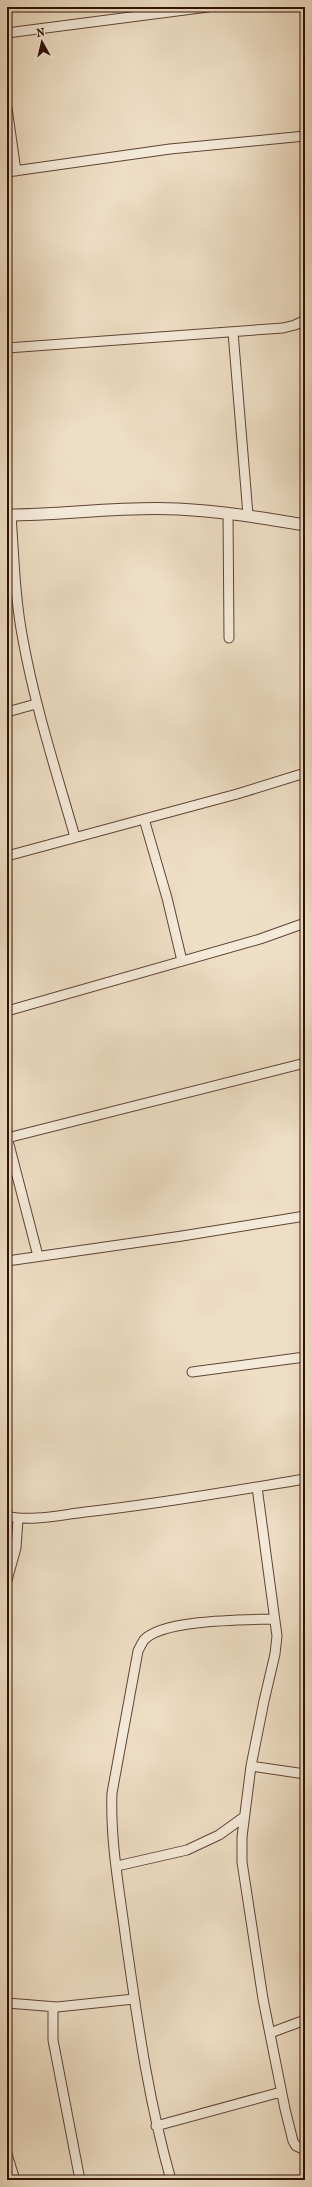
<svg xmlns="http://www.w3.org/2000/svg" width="312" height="2187" viewBox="0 0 312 2187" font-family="'IM FELL French Canon',serif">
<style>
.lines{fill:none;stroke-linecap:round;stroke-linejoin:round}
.minor-casing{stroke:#604434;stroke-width:11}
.tertiary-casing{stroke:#604434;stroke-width:13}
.minor{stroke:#f4ead9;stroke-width:9}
.tertiary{stroke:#f4ead9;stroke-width:11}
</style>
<rect width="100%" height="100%" fill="#eedec5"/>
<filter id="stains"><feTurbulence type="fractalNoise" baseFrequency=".005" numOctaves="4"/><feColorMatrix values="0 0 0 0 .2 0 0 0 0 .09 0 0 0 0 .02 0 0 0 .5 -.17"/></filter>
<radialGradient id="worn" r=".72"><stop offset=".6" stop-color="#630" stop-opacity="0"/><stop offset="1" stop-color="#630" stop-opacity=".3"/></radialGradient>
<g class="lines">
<defs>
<path id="minor" d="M 7,33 L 208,7
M 7,108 L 16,171
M 7,172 L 170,149 L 305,136
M 233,332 L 248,515
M 7,348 L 283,328 L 295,325 L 305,320
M 228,513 L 229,638
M 11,515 C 14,557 15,599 23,640 C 35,706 56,771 75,837
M 7,712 L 36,704
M 144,819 L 167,898 L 182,961
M 7,856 L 237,794 L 305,773
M 7,1011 L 260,939 L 305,923
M 7,1137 L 38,1256
M 7,1138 L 305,1063
M 7,1261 L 182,1236 L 305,1216
M 192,1372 L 305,1357
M 257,1487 L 277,1636 L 275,1654 L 264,1701 L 251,1766 L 242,1837 L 242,1862 L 263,1999 L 285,2109 L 293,2141 L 296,2146 L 305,2150
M 7,1516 C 31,1522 60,1515 85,1512 C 159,1504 232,1491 305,1479
M 7,1580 L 16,1548 L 18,1519
M 251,1766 L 305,1774
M 117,1866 L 187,1850 L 219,1835 L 244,1817
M 7,2003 L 57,2007 L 134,1999
M 53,2007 L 53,2040 L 80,2180
M 270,2033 L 305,2020
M 156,2126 L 281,2092
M 7,2154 L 15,2180
M 171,2180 C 148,2099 138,2024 126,1941 C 120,1893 110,1842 112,1793 L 138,1651 C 140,1647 142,1643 144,1640 C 163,1619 246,1620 274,1619"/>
<path id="tertiary" d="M 7,515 C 64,515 121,506 178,509 C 221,511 263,518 305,525"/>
</defs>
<use href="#minor" class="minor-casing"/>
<use href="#tertiary" class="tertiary-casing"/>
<use href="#minor" class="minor"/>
<use href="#tertiary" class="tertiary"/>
</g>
<rect width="312" height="2187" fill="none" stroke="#eedec5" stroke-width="24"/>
<rect x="8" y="8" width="296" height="2171" fill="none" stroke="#301103" stroke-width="2"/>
<rect x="12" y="12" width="288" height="2163" fill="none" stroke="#301103"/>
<g transform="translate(42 42) rotate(352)" stroke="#f4ead9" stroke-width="3" paint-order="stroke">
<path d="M0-3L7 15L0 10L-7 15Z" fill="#301103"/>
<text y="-6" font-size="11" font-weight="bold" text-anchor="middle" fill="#301103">N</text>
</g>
<rect width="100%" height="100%" filter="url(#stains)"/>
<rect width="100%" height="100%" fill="url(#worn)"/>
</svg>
